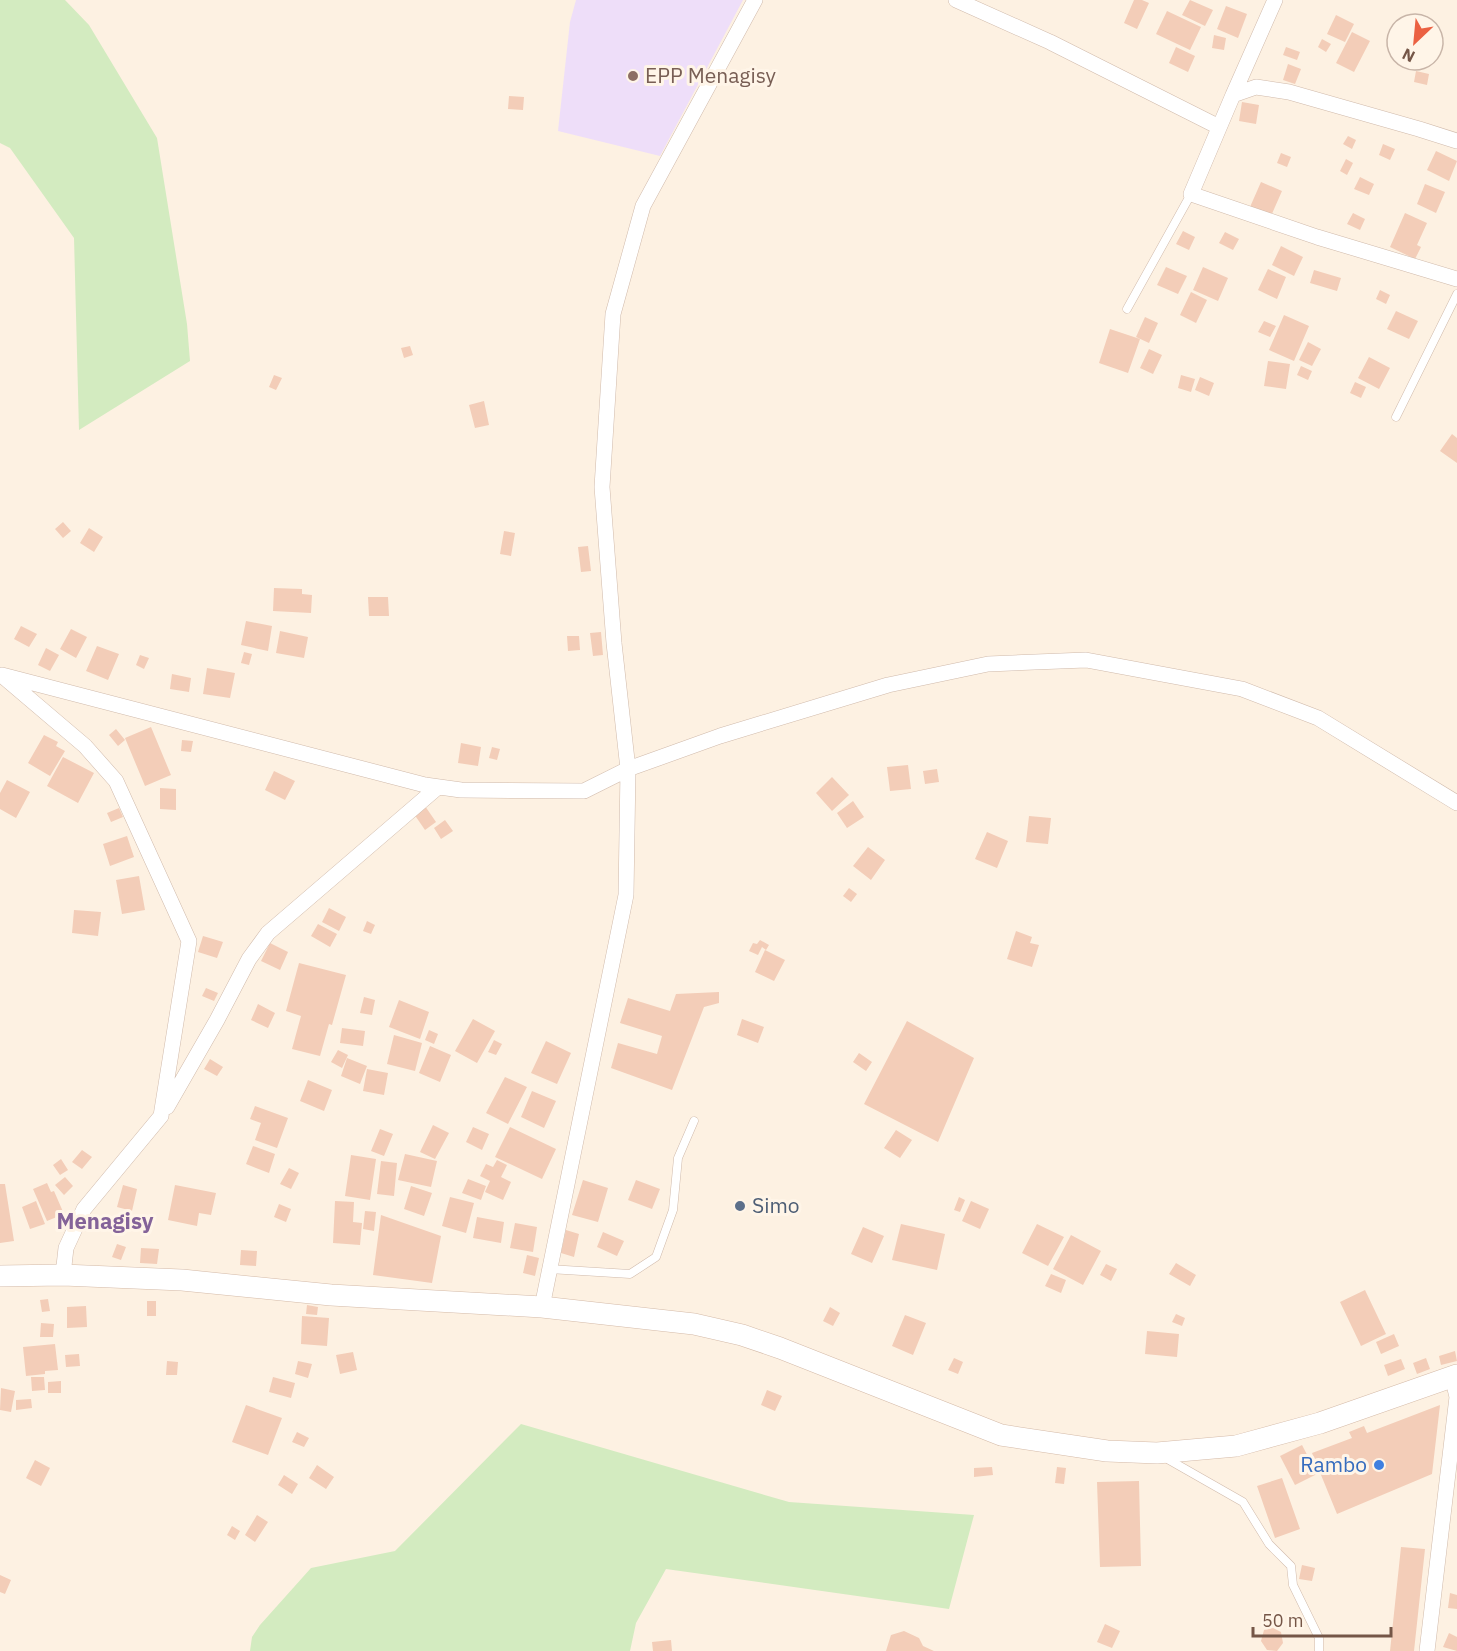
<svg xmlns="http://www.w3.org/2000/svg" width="1457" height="1651" viewBox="0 0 1457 1651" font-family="'IBM Plex Sans',sans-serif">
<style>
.education{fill:#eedef9}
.green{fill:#d3ebc0}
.building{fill:#f3cdb8}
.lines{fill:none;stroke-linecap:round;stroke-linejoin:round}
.service-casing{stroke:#d0baab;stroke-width:9}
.minor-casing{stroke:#d0baab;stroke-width:16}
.secondary-casing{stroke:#d4baa8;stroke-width:22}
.service{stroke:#fff;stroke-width:8}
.minor{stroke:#fff;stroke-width:15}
.secondary{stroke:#fff;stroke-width:21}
.education-dot{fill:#8d6e63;stroke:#fff5e8;stroke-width:2}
.service-dot{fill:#5c6f8a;stroke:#fff5e8;stroke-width:2}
.shop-dot{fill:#3f7fe0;stroke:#fff5e8;stroke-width:2}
.labels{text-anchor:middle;stroke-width:6;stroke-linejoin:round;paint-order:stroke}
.education-label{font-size:21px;fill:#785e54;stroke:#fff5e8;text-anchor:start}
.service-label{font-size:21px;fill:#4e5e75;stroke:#fff5e8;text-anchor:start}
.shop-label{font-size:21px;fill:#366cbe;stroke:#fff5e8;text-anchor:end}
.neighbourhood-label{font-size:22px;font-weight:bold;fill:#846399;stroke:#fff5e8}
</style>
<rect width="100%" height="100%" fill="#fdf1e2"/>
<path class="education" d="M 576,0 L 743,0 L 660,156 L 558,131 L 570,22 Z"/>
<path class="green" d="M 0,0 L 65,0 L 89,25 L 157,138 L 187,324 L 190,361 L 79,430 L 74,238 L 10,148 L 0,143 Z
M 521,1424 L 789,1502 L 974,1515 L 949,1609 L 666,1569 L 636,1623 L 630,1651 L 250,1651 L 252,1637 L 260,1625 L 311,1568 L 395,1551 Z"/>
<path class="building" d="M 1134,0 L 1142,0 L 1149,3 L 1137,29 L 1124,23 Z
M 1190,0 L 1213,10 L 1205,26 L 1182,15 Z
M 1226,6 L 1247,14 L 1238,38 L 1217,29 Z
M 1167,11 L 1201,27 L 1190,50 L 1156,34 Z
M 1336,15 L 1354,24 L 1345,42 L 1327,34 Z
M 1352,32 L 1370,41 L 1354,72 L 1336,63 Z
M 1214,35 L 1226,38 L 1224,50 L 1212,48 Z
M 1322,39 L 1331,44 L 1326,52 L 1318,47 Z
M 1176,47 L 1195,56 L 1188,72 L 1169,63 Z
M 1286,47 L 1300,52 L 1297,60 L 1283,55 Z
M 1288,64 L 1301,69 L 1295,84 L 1283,80 Z
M 1416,71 L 1429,74 L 1427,85 L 1414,82 Z
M 509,96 L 524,97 L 523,110 L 508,109 Z
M 1242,102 L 1259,105 L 1256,124 L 1239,121 Z
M 1348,136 L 1356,140 L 1352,149 L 1343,144 Z
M 1383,144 L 1395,149 L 1390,160 L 1379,155 Z
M 1436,151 L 1457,161 L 1449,181 L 1427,170 Z
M 1281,153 L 1291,157 L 1287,167 L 1277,163 Z
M 1346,159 L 1353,163 L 1347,175 L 1340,171 Z
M 1360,177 L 1374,184 L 1369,195 L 1354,189 Z
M 1261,182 L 1282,191 L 1271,216 L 1250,207 Z
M 1425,184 L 1445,192 L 1436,213 L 1417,204 Z
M 1353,213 L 1365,219 L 1360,230 L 1347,224 Z
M 1405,213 L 1427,223 L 1417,245 L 1421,247 L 1415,259 L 1390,247 Z
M 1183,231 L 1195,237 L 1189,250 L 1176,244 Z
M 1225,232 L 1239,239 L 1233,250 L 1219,243 Z
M 1281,246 L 1303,257 L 1294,276 L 1272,265 Z
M 1166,267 L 1187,276 L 1178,294 L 1157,285 Z
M 1203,267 L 1228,278 L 1218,301 L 1193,290 Z
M 1268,269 L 1286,277 L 1277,299 L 1258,290 Z
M 1314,270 L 1341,278 L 1337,291 L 1310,283 Z
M 1380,290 L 1390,295 L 1386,304 L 1376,299 Z
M 1191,292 L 1207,300 L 1196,323 L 1180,315 Z
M 1396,311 L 1418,321 L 1409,339 L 1387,329 Z
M 1284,315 L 1309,326 L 1294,361 L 1269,350 Z
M 1145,317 L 1158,323 L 1149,343 L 1136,337 Z
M 1264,321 L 1276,326 L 1270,337 L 1258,332 Z
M 1110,329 L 1140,339 L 1128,373 L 1099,363 Z
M 1308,342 L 1321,349 L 1312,366 L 1299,360 Z
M 410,346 L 413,355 L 404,358 L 401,348 Z
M 1149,349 L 1162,355 L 1153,374 L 1140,368 Z
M 1369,357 L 1390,368 L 1379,389 L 1358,378 Z
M 1268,361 L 1290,364 L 1286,389 L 1264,386 Z
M 1301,366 L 1312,371 L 1308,380 L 1297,375 Z
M 274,375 L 282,378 L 276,390 L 269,387 Z
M 1181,375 L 1195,379 L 1191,392 L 1178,388 Z
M 1200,377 L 1214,383 L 1209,396 L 1195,390 Z
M 1355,382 L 1366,387 L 1361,398 L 1350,393 Z
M 484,401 L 489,425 L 475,428 L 469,405 Z
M 1452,434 L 1457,438 L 1457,463 L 1440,451 Z
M 63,522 L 71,531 L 63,538 L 55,529 Z
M 89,528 L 103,537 L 94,552 L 80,543 Z
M 504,531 L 515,533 L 511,556 L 500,554 Z
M 588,546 L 591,571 L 581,572 L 578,547 Z
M 274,588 L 302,589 L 302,594 L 312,595 L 311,613 L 273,611 Z
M 368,597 L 388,597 L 389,616 L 369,616 Z
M 246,621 L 272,626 L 268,651 L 241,645 Z
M 21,626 L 37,634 L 29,647 L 14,639 Z
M 71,629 L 87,637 L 76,658 L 60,649 Z
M 280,631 L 308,637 L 304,658 L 276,653 Z
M 601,632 L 603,655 L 593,656 L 590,633 Z
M 567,636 L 579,636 L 580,650 L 568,651 Z
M 97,646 L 119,654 L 108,680 L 86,671 Z
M 46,648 L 59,655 L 50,671 L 38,665 Z
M 244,652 L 252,654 L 249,665 L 241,663 Z
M 140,655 L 149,658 L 144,669 L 136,665 Z
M 207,668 L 235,673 L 230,698 L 203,694 Z
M 172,674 L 191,678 L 189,692 L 170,689 Z
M 151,727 L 171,775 L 145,786 L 125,738 Z
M 116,729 L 125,740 L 118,746 L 109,735 Z
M 44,735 L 58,742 L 56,746 L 65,751 L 50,776 L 28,763 Z
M 182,740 L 193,741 L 191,752 L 181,751 Z
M 461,743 L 481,747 L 478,766 L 458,763 Z
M 492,747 L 500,749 L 497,760 L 489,758 Z
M 63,757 L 94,773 L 78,803 L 47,786 Z
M 908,765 L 911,789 L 890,791 L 887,767 Z
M 937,769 L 939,782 L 925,784 L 923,771 Z
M 274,771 L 295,781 L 285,800 L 265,790 Z
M 832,777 L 849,795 L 832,811 L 816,793 Z
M 7,780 L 30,792 L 16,818 L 0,809 L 0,793 Z
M 160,788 L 176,789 L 176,810 L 160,809 Z
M 853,801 L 864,817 L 847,828 L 837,813 Z
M 425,806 L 436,822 L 425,830 L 414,814 Z
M 119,808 L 123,817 L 111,822 L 107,813 Z
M 1029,816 L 1051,818 L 1048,844 L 1026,842 Z
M 445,820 L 453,831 L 441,839 L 434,828 Z
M 987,832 L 1008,841 L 997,868 L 975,859 Z
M 127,836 L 134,857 L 110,866 L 103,844 Z
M 868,847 L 885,860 L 871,880 L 853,866 Z
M 139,876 L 145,910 L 122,914 L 116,880 Z
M 849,888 L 857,894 L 851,902 L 843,896 Z
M 329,908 L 346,917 L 339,931 L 322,922 Z
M 74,910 L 101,912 L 98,936 L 72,933 Z
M 367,921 L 375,925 L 371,934 L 363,931 Z
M 318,924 L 337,934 L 330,947 L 311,936 Z
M 1016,931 L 1032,937 L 1030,943 L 1039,945 L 1032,967 L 1007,959 Z
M 203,936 L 223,942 L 217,958 L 198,952 Z
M 760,940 L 769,945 L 766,950 L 762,947 L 758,955 L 749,951 L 753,943 L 757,944 Z
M 270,943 L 288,952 L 280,970 L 261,961 Z
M 765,950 L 785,960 L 774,981 L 755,972 Z
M 299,963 L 346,975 L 332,1025 L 329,1024 L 320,1056 L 292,1049 L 301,1016 L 286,1011 Z
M 206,988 L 218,993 L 214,1001 L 202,996 Z
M 719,992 L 719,1003 L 704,1007 L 672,1090 L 611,1068 L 618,1043 L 657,1054 L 662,1036 L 620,1023 L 628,998 L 670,1011 L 676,994 Z
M 364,997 L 375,1000 L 372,1015 L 360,1013 Z
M 399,1000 L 429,1012 L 420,1039 L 389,1027 Z
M 258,1004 L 275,1013 L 268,1028 L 251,1020 Z
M 473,1019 L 495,1031 L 477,1063 L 455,1051 Z
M 742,1019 L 764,1027 L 758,1043 L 737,1035 Z
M 907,1021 L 974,1058 L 938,1142 L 864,1104 Z
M 342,1028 L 365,1031 L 363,1046 L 340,1043 Z
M 429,1030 L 438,1034 L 434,1044 L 425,1040 Z
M 394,1035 L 422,1043 L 415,1071 L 387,1064 Z
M 494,1040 L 502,1044 L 496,1055 L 488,1052 Z
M 546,1041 L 571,1053 L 557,1084 L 531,1073 Z
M 430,1046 L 451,1055 L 440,1082 L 419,1073 Z
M 338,1050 L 348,1055 L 342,1068 L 331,1062 Z
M 859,1053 L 872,1062 L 866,1071 L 853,1062 Z
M 347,1058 L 367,1066 L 360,1084 L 341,1076 Z
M 210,1059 L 223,1067 L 217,1076 L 204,1069 Z
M 367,1069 L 388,1073 L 384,1095 L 363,1091 Z
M 505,1077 L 527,1087 L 508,1124 L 486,1113 Z
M 308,1080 L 332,1090 L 324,1111 L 300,1101 Z
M 532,1091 L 556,1101 L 544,1128 L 521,1117 Z
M 255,1106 L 288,1118 L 277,1148 L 255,1140 L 261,1123 L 250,1119 Z
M 433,1125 L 449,1133 L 435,1159 L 420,1152 Z
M 473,1127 L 489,1134 L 482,1150 L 466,1142 Z
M 510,1127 L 556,1149 L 542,1179 L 495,1157 Z
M 380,1129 L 393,1134 L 384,1156 L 371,1151 Z
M 896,1130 L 912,1140 L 900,1158 L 884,1148 Z
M 253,1146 L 275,1154 L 269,1173 L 246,1164 Z
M 82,1150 L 92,1157 L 82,1169 L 72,1162 Z
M 405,1154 L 437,1161 L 431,1187 L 398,1180 Z
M 351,1155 L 376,1159 L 370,1200 L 345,1196 Z
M 61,1159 L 68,1170 L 60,1175 L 53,1165 Z
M 497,1160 L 507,1165 L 501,1177 L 511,1182 L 503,1200 L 485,1192 L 490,1181 L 480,1176 L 486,1164 L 493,1167 Z
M 381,1161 L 397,1163 L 394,1196 L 377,1194 Z
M 289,1168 L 299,1173 L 291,1189 L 280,1184 Z
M 65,1177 L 73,1186 L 64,1195 L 55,1185 Z
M 468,1179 L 486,1186 L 481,1200 L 462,1193 Z
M 583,1180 L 608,1188 L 598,1222 L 572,1215 Z
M 636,1180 L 660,1189 L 652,1209 L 628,1200 Z
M 47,1183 L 51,1192 L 54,1191 L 64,1214 L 47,1221 L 33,1189 Z
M 0,1184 L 5,1184 L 14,1241 L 0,1243 Z
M 123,1185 L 137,1189 L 132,1211 L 117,1207 Z
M 175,1185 L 216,1193 L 211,1215 L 199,1213 L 197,1226 L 168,1220 Z
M 411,1186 L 432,1193 L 424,1216 L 404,1209 Z
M 450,1197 L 474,1203 L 466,1233 L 442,1226 Z
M 959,1197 L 965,1200 L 960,1212 L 954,1210 Z
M 36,1201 L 45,1224 L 30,1229 L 22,1207 Z
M 335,1201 L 354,1202 L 353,1222 L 362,1223 L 360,1245 L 333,1243 Z
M 971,1201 L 989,1209 L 980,1229 L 962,1221 Z
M 279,1204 L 291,1209 L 286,1222 L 274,1217 Z
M 365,1211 L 376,1212 L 374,1231 L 363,1229 Z
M 381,1215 L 441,1236 L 432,1283 L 373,1275 Z
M 477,1217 L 504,1222 L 501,1243 L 473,1238 Z
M 515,1223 L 537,1227 L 533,1252 L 510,1248 Z
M 901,1224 L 945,1234 L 937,1270 L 892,1260 Z
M 1037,1224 L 1064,1237 L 1048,1266 L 1022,1253 Z
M 863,1227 L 884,1236 L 872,1263 L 851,1254 Z
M 566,1230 L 579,1234 L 574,1257 L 561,1253 Z
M 603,1232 L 624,1241 L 617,1256 L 597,1247 Z
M 1071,1235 L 1101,1251 L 1083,1285 L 1053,1269 Z
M 117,1244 L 126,1247 L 121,1260 L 112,1257 Z
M 141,1248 L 159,1249 L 157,1264 L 140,1263 Z
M 241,1250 L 257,1251 L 256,1266 L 240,1265 Z
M 527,1255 L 539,1258 L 535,1276 L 523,1273 Z
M 1176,1263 L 1196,1275 L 1190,1286 L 1169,1274 Z
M 1106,1264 L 1117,1269 L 1111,1281 L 1100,1275 Z
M 1051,1274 L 1066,1280 L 1061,1293 L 1045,1286 Z
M 1365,1290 L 1386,1334 L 1361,1346 L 1340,1302 Z
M 48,1299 L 50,1311 L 42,1312 L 40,1300 Z
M 147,1301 L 156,1301 L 156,1316 L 147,1316 Z
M 307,1305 L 318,1307 L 317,1315 L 306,1314 Z
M 86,1306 L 87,1327 L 67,1328 L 67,1307 Z
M 830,1307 L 840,1313 L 833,1326 L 823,1321 Z
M 1176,1314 L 1185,1318 L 1182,1326 L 1172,1322 Z
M 905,1315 L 926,1323 L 913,1355 L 892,1346 Z
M 302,1316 L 329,1318 L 327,1346 L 301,1344 Z
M 41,1323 L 54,1324 L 53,1337 L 40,1337 Z
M 1147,1331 L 1179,1334 L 1177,1357 L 1145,1354 Z
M 1394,1334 L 1399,1346 L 1381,1354 L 1376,1342 Z
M 55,1344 L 58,1370 L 45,1371 L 45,1374 L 26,1376 L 23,1347 Z
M 1455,1351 L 1457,1361 L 1441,1365 L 1439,1356 Z
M 353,1352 L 357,1370 L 340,1374 L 336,1355 Z
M 79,1354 L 80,1366 L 66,1367 L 65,1355 Z
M 954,1358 L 963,1362 L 958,1374 L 948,1370 Z
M 1426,1358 L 1430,1369 L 1417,1374 L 1413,1363 Z
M 1401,1359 L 1405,1369 L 1388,1376 L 1384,1365 Z
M 167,1361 L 178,1362 L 177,1375 L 166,1375 Z
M 298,1361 L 312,1364 L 308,1378 L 295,1374 Z
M 31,1377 L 44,1377 L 45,1390 L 32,1391 Z
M 273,1377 L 295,1383 L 291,1398 L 269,1392 Z
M 61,1381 L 61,1393 L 48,1393 L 48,1382 Z
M 1,1388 L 15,1391 L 11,1412 L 0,1410 Z
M 767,1390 L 782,1396 L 775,1411 L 761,1405 Z
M 31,1399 L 32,1408 L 16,1410 L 16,1400 Z
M 246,1405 L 282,1418 L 268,1455 L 232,1442 Z
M 1440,1405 L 1432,1474 L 1337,1514 L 1312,1453 L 1352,1438 L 1349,1432 L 1364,1426 L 1367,1433 Z
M 297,1432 L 309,1438 L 304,1447 L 292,1442 Z
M 1302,1445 L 1317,1474 L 1295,1485 L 1280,1456 Z
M 35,1460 L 50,1468 L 41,1486 L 26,1478 Z
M 317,1465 L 334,1477 L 326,1489 L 309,1478 Z
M 992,1467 L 993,1475 L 974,1477 L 974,1468 Z
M 1057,1467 L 1066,1468 L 1064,1484 L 1055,1483 Z
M 284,1475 L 298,1484 L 292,1494 L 278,1485 Z
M 1282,1478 L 1300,1529 L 1275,1538 L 1257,1486 Z
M 1139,1481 L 1141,1566 L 1100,1567 L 1097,1482 Z
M 257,1515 L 268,1522 L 255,1542 L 245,1535 Z
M 232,1526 L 240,1531 L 235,1540 L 227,1535 Z
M 1401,1547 L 1425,1549 L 1414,1651 L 1390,1651 Z
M 1302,1565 L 1315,1568 L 1312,1581 L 1299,1579 Z
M 0,1575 L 11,1580 L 5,1594 L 0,1592 Z
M 1450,1593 L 1457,1595 L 1457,1609 L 1448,1608 Z
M 1105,1624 L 1120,1631 L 1112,1648 L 1097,1642 Z
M 1273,1628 L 1281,1632 L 1283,1643 L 1277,1651 L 1267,1650 L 1261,1641 L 1264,1630 Z
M 904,1631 L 919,1638 L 923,1646 L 934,1651 L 886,1651 L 891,1635 Z
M 1449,1633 L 1457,1637 L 1457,1651 L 1443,1647 Z
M 671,1640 L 672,1651 L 653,1651 L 652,1642 Z"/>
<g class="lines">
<defs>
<path id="service" d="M 1127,309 L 1191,194
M 1396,417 L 1457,294
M 549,1269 L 630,1274 L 656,1257 L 673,1210 L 678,1158 L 694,1121
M 1164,1457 L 1243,1502 L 1269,1544 L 1291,1566 L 1293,1585 L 1319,1638 L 1319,1651"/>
<path id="minor" d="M 956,0 L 1050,42 L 1219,127
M 1233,95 L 1275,0
M 1457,141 L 1419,129 L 1289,92 L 1256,87 L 1233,95 L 1191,194 L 1317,237 L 1457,279
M 2,675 L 425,785 L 461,790 L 584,791 L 628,769 L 720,736 L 888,685 L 988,664 L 1086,660 L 1242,689 L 1318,718 L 1457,803
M 5,678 L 85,746 L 116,781 L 189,941 L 161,1116 L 84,1209 L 66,1248 L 63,1275
M 167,1107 L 217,1020 L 249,959 L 268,933 L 438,787
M 542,1307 L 626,895 L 628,769 L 614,643 L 602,487 L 613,314 L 643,206 L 755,0
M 1427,1651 L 1457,1397 L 1452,1376"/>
<path id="secondary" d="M 0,1276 L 63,1275 L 182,1280 L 331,1295 L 542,1307 L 694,1324 L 742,1335 L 780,1348 L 1001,1435 L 1107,1451 L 1157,1453 L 1236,1446 L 1320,1423 L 1457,1375"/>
</defs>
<use href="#service" class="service-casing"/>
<use href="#minor" class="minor-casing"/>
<use href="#secondary" class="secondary-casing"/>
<use href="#service" class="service"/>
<use href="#minor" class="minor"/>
<use href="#secondary" class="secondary"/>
</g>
<circle class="education-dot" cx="633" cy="76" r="6"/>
<circle class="service-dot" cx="740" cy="1206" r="6"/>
<circle class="shop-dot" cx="1379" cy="1465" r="6"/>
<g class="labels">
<g class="education-label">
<text x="645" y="83">EPP Menagisy</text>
</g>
<g class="service-label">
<text x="752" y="1213">Simo</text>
</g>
<g class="shop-label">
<text x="1367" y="1472">Rambo</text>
</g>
<g class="neighbourhood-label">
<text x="105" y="1229">Menagisy</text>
</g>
</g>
<g transform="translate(1415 42) rotate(206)"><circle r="28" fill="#fff5e8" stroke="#c8b5a8" stroke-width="1.5"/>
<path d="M0-4.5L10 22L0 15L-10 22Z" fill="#eb6142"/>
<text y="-9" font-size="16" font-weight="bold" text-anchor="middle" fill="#755647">N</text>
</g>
<path d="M1253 1627v9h138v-9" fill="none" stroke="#755647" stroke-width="3"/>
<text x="1262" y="1627" font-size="18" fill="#755647" stroke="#fff5e8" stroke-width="4.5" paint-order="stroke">50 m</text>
</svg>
